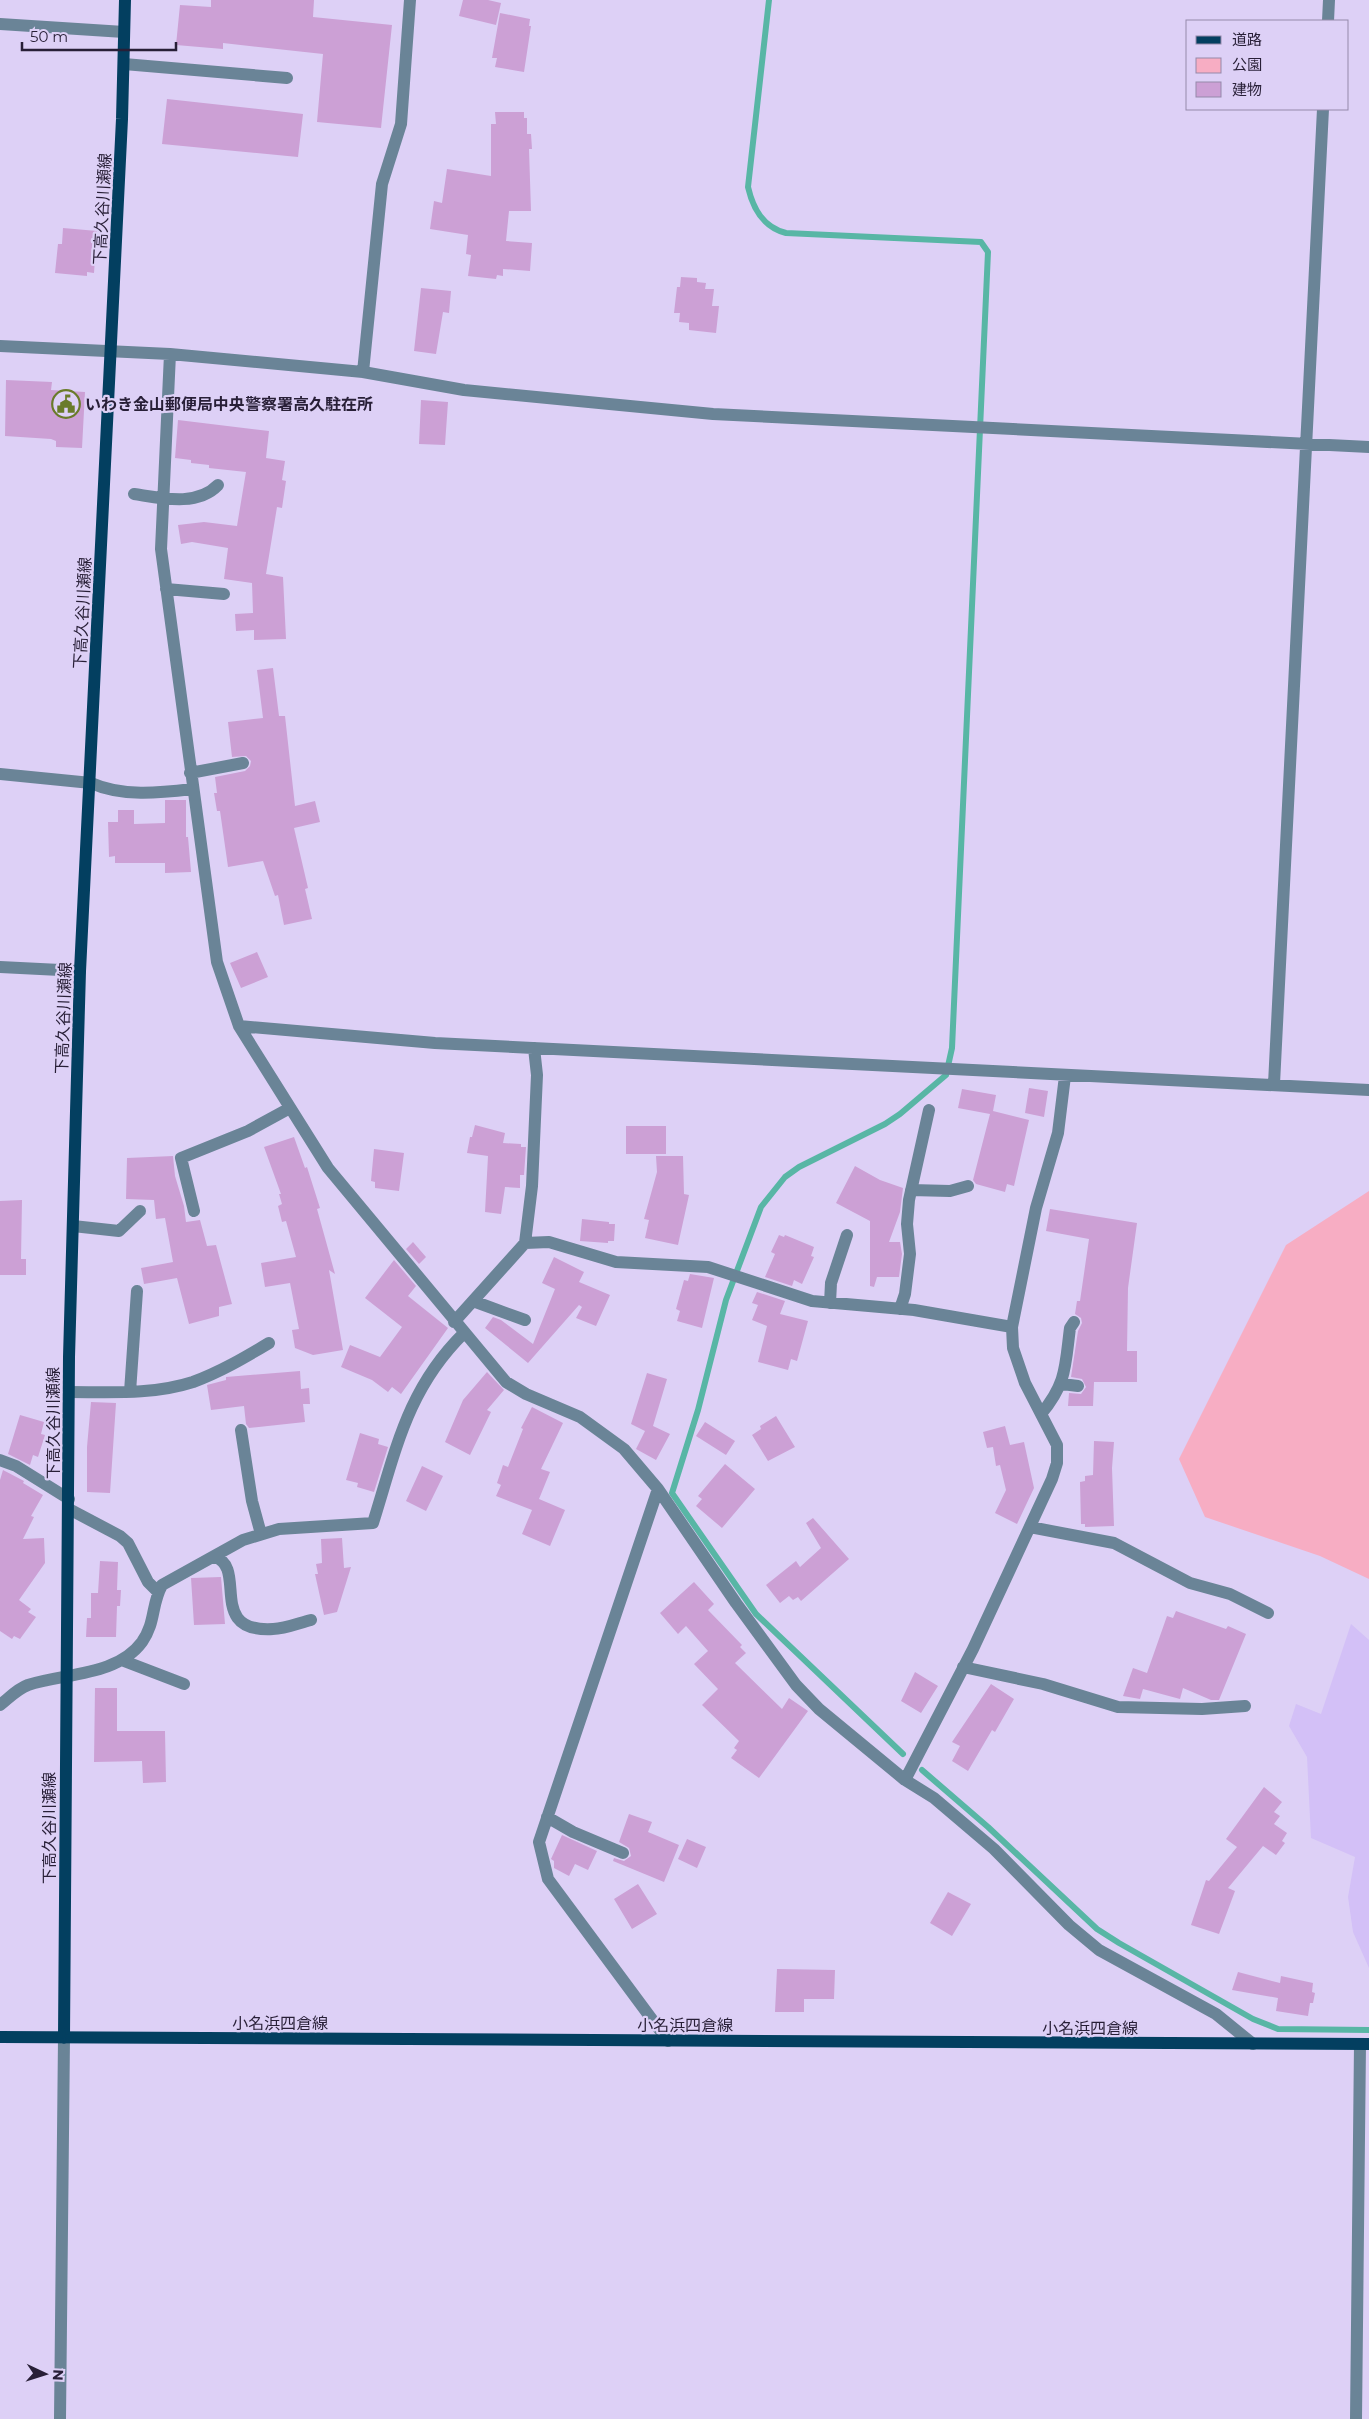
<svg xmlns="http://www.w3.org/2000/svg" width="1369" height="2419" viewBox="0 0 1369 2419" font-family="Montserrat,'Noto Sans JP',sans-serif">
<style>
.built{fill:#d3c0f7}
.green{fill:#f7adc3}
.lines{fill:none;stroke-linecap:round;stroke-linejoin:round}
.stream{stroke:#58b6a5;stroke-width:6}
.building{fill:#cca0d5}
.minor{stroke:#6a8497;stroke-width:12}
.major{stroke:#033f60;stroke-width:12}
.labels{text-anchor:middle;stroke-width:4.5;stroke-linejoin:round;paint-order:stroke}
.street-label{font-size:16px;fill:#281f37;stroke:#ddd0f6}
.poi-label{font-size:16px;font-weight:bold;fill:#281f37;stroke:#ddd0f6;text-anchor:start}
</style>
<rect width="100%" height="100%" fill="#ddd0f6"/>
<path class="built" d="M 1351,1624 L 1369,1640 L 1369,1968 L 1353,1932 L 1348,1897 L 1355,1857 L 1311,1838 L 1307,1757 L 1289,1726 L 1296,1704 L 1321,1714 Z"/>
<path class="green" d="M 1369,1191 L 1369,1579 L 1320,1556 L 1205,1517 L 1179,1459 L 1286,1245 Z"/>
<g class="lines">
<path class="stream" d="M 769,0 L 748,187 C 753,209 763,227 786,233 L 981,242 L 988,252 L 952,1048 L 946,1075 L 900,1114 L 885,1124 L 799,1167 L 785,1177 L 761,1207 L 726,1300 L 698,1410 L 672,1493 L 756,1614 L 903,1754
M 922,1770 L 988,1827 L 1097,1929 L 1119,1943 L 1253,2019 L 1278,2029 L 1369,2030"/>
</g>
<path class="building" d="M 211,0 L 314,0 L 313,17 L 392,25 L 381,128 L 317,122 L 323,54 L 223,43 L 223,49 L 176,45 L 180,5 L 211,7 Z
M 463,0 L 488,0 L 501,3 L 496,25 L 459,16 Z
M 500,13 L 530,19 L 529,26 L 531,26 L 524,72 L 495,67 L 497,58 L 492,58 Z
M 167,99 L 303,114 L 298,157 L 162,144 Z
M 495,112 L 524,112 L 524,118 L 527,118 L 527,134 L 531,134 L 532,149 L 529,149 L 531,211 L 509,211 L 506,241 L 532,243 L 530,271 L 503,269 L 503,276 L 497,275 L 496,279 L 468,276 L 471,255 L 466,254 L 468,235 L 430,229 L 434,201 L 442,203 L 447,169 L 491,176 L 491,124 L 496,124 Z
M 63,228 L 97,231 L 94,273 L 87,272 L 87,276 L 55,273 L 58,244 L 62,244 Z
M 681,277 L 697,278 L 697,282 L 706,283 L 705,289 L 714,289 L 712,306 L 719,306 L 716,333 L 689,330 L 689,323 L 679,322 L 680,313 L 674,313 L 677,287 L 680,287 Z
M 421,288 L 451,291 L 449,313 L 443,312 L 436,354 L 414,351 Z
M 6,380 L 52,382 L 51,390 L 85,392 L 82,448 L 56,447 L 56,441 L 51,439 L 5,436 Z
M 421,400 L 448,402 L 445,445 L 419,444 Z
M 178,420 L 269,431 L 266,458 L 285,461 L 282,480 L 286,481 L 282,508 L 277,507 L 266,574 L 283,577 L 286,639 L 254,640 L 254,630 L 236,631 L 235,614 L 253,613 L 252,583 L 224,579 L 228,548 L 192,542 L 181,544 L 178,525 L 204,522 L 237,526 L 246,472 L 209,468 L 209,465 L 191,463 L 191,460 L 175,458 Z
M 273,668 L 279,716 L 285,716 L 295,806 L 315,801 L 320,822 L 294,828 L 308,888 L 305,889 L 312,919 L 284,925 L 278,895 L 275,896 L 263,861 L 228,867 L 220,811 L 217,811 L 214,793 L 217,793 L 215,777 L 245,771 L 250,766 L 251,761 L 246,756 L 232,757 L 228,722 L 263,718 L 257,670 Z
M 165,800 L 186,800 L 186,837 L 188,837 L 191,872 L 165,873 L 165,863 L 115,863 L 115,856 L 109,857 L 108,822 L 118,822 L 118,810 L 134,810 L 134,824 L 165,823 Z
M 257,952 L 268,977 L 241,988 L 230,963 Z
M 1029,1088 L 1048,1091 L 1044,1117 L 1025,1113 Z
M 962,1089 L 996,1095 L 993,1111 L 1029,1120 L 1014,1186 L 1007,1184 L 1005,1192 L 976,1184 L 973,1180 L 990,1114 L 958,1108 Z
M 475,1125 L 505,1133 L 503,1143 L 521,1144 L 521,1147 L 526,1147 L 524,1175 L 520,1175 L 520,1188 L 505,1187 L 501,1214 L 485,1212 L 488,1156 L 467,1153 L 470,1137 L 472,1137 Z
M 626,1126 L 666,1126 L 666,1154 L 626,1154 Z
M 294,1137 L 305,1168 L 307,1167 L 320,1208 L 317,1209 L 335,1274 L 329,1270 L 343,1350 L 313,1355 L 295,1348 L 292,1330 L 299,1329 L 290,1283 L 265,1287 L 261,1263 L 296,1257 L 286,1221 L 282,1222 L 278,1206 L 282,1204 L 279,1194 L 281,1194 L 264,1147 Z
M 374,1149 L 404,1153 L 399,1191 L 375,1188 L 375,1182 L 371,1181 Z
M 173,1156 L 175,1176 L 184,1206 L 186,1222 L 200,1220 L 207,1246 L 216,1245 L 232,1304 L 219,1307 L 219,1316 L 189,1324 L 177,1278 L 144,1284 L 141,1268 L 173,1262 L 165,1218 L 156,1219 L 154,1200 L 126,1199 L 127,1158 Z
M 656,1156 L 683,1156 L 684,1194 L 689,1195 L 678,1245 L 645,1238 L 649,1220 L 644,1219 L 657,1172 Z
M 855,1166 L 880,1180 L 903,1188 L 900,1212 L 889,1242 L 900,1242 L 902,1254 L 899,1277 L 877,1277 L 874,1287 L 870,1286 L 870,1221 L 836,1203 Z
M 22,1200 L 21,1259 L 26,1259 L 26,1275 L 0,1275 L 0,1201 Z
M 1050,1209 L 1137,1223 L 1128,1288 L 1127,1351 L 1137,1351 L 1137,1382 L 1094,1382 L 1093,1406 L 1068,1406 L 1069,1393 L 1081,1394 L 1086,1387 L 1082,1379 L 1071,1377 L 1078,1331 L 1082,1323 L 1081,1318 L 1075,1314 L 1077,1301 L 1080,1301 L 1089,1239 L 1046,1231 Z
M 582,1219 L 609,1222 L 609,1224 L 615,1224 L 614,1241 L 608,1241 L 608,1243 L 580,1241 Z
M 779,1235 L 784,1237 L 785,1235 L 814,1247 L 811,1256 L 814,1257 L 802,1284 L 794,1280 L 792,1286 L 765,1277 L 775,1254 L 771,1252 Z
M 413,1242 L 426,1257 L 419,1264 L 406,1249 Z
M 554,1257 L 584,1272 L 579,1282 L 610,1295 L 596,1326 L 576,1318 L 582,1307 L 579,1305 L 528,1363 L 485,1328 L 493,1317 L 501,1320 L 533,1344 L 555,1289 L 542,1283 Z
M 394,1260 L 416,1286 L 408,1296 L 448,1328 L 401,1394 L 392,1387 L 388,1392 L 372,1380 L 341,1367 L 350,1345 L 380,1357 L 402,1327 L 365,1298 Z
M 690,1274 L 714,1278 L 702,1328 L 677,1321 L 680,1311 L 676,1309 L 684,1280 L 688,1281 Z
M 757,1292 L 785,1301 L 780,1314 L 808,1321 L 797,1361 L 791,1359 L 788,1370 L 758,1362 L 767,1326 L 752,1320 L 758,1305 L 752,1303 Z
M 300,1371 L 301,1389 L 309,1388 L 310,1404 L 303,1404 L 305,1422 L 249,1428 L 246,1424 L 244,1406 L 211,1410 L 207,1385 L 226,1380 L 226,1377 Z
M 487,1372 L 504,1390 L 487,1410 L 491,1412 L 470,1455 L 445,1442 L 463,1400 Z
M 647,1373 L 667,1379 L 653,1426 L 670,1434 L 656,1460 L 636,1449 L 645,1431 L 631,1424 Z
M 91,1402 L 116,1403 L 110,1493 L 87,1492 L 87,1447 Z
M 532,1407 L 563,1423 L 541,1469 L 550,1472 L 539,1499 L 565,1510 L 550,1546 L 522,1534 L 532,1510 L 496,1496 L 501,1485 L 497,1483 L 503,1465 L 508,1467 L 523,1429 L 521,1428 Z
M 20,1415 L 44,1422 L 41,1434 L 45,1435 L 38,1457 L 33,1455 L 30,1465 L 8,1454 Z
M 776,1416 L 795,1447 L 768,1461 L 752,1435 L 761,1429 L 760,1426 Z
M 705,1422 L 735,1441 L 726,1455 L 696,1436 Z
M 1005,1426 L 1010,1445 L 1024,1442 L 1034,1488 L 1017,1524 L 995,1513 L 1006,1490 L 1000,1465 L 996,1466 L 993,1447 L 987,1448 L 983,1432 Z
M 360,1433 L 379,1439 L 378,1444 L 388,1447 L 374,1492 L 357,1487 L 358,1483 L 346,1480 Z
M 1094,1441 L 1114,1442 L 1112,1468 L 1114,1526 L 1085,1527 L 1085,1524 L 1081,1524 L 1080,1482 L 1085,1481 L 1085,1476 L 1093,1475 Z
M 725,1464 L 755,1489 L 722,1528 L 696,1506 L 702,1499 L 698,1496 Z
M 422,1466 L 443,1476 L 426,1511 L 406,1501 Z
M 3,1470 L 24,1481 L 23,1483 L 43,1495 L 31,1516 L 34,1517 L 23,1539 L 44,1538 L 45,1563 L 19,1600 L 31,1609 L 28,1612 L 36,1617 L 20,1639 L 14,1636 L 12,1639 L 0,1631 L 0,1480 Z
M 813,1518 L 849,1559 L 801,1601 L 798,1597 L 793,1600 L 789,1596 L 780,1603 L 766,1585 L 796,1561 L 800,1567 L 821,1548 L 806,1523 Z
M 342,1538 L 344,1568 L 351,1567 L 337,1612 L 324,1615 L 315,1574 L 318,1574 L 316,1564 L 322,1563 L 321,1539 Z
M 100,1561 L 118,1562 L 117,1590 L 121,1590 L 120,1606 L 117,1606 L 116,1637 L 86,1637 L 87,1618 L 91,1618 L 91,1593 L 98,1593 Z
M 221,1577 L 225,1624 L 194,1625 L 191,1578 Z
M 694,1582 L 714,1604 L 708,1610 L 742,1645 L 740,1647 L 746,1653 L 735,1663 L 782,1709 L 789,1698 L 808,1711 L 759,1778 L 731,1758 L 737,1750 L 734,1748 L 739,1741 L 702,1705 L 718,1689 L 694,1664 L 708,1651 L 686,1626 L 678,1634 L 660,1613 Z
M 1176,1611 L 1226,1629 L 1228,1626 L 1246,1634 L 1219,1700 L 1211,1700 L 1183,1688 L 1180,1699 L 1143,1689 L 1140,1699 L 1123,1696 L 1133,1668 L 1147,1673 L 1167,1616 L 1173,1618 Z
M 915,1672 L 938,1686 L 921,1713 L 901,1701 Z
M 991,1684 L 1014,1699 L 995,1732 L 992,1730 L 968,1771 L 952,1761 L 960,1746 L 952,1742 Z
M 95,1688 L 117,1688 L 117,1731 L 165,1731 L 166,1782 L 143,1783 L 142,1761 L 94,1762 Z
M 1264,1787 L 1282,1802 L 1274,1812 L 1280,1816 L 1274,1824 L 1287,1833 L 1282,1841 L 1285,1843 L 1276,1855 L 1263,1846 L 1228,1888 L 1235,1891 L 1219,1934 L 1191,1925 L 1206,1880 L 1209,1881 L 1237,1847 L 1226,1839 Z
M 629,1814 L 652,1822 L 648,1832 L 679,1845 L 664,1882 L 613,1861 L 614,1858 L 624,1861 L 631,1856 L 629,1848 L 619,1842 Z
M 562,1835 L 597,1851 L 588,1870 L 575,1864 L 569,1876 L 554,1868 L 554,1861 L 551,1859 Z
M 687,1839 L 706,1847 L 697,1868 L 678,1859 Z
M 638,1884 L 657,1914 L 632,1929 L 614,1899 Z
M 948,1892 L 971,1904 L 952,1936 L 930,1923 Z
M 777,1969 L 835,1970 L 834,1999 L 804,1999 L 804,2012 L 775,2012 Z
M 1238,1972 L 1280,1983 L 1281,1976 L 1313,1983 L 1312,1992 L 1315,1993 L 1313,2003 L 1310,2003 L 1308,2016 L 1276,2011 L 1278,1998 L 1232,1990 Z"/>
<g class="lines">
<path class="minor" d="M 1328,21 L 1329,0
M 0,24 L 124,32
M 124,64 L 287,78
M 0,346 L 170,354 L 363,372 L 464,390 L 713,414 L 1369,447
M 170,354 L 161,549 L 217,962 L 239,1026 L 328,1168 L 506,1382 L 526,1394 L 580,1417 L 624,1449 L 658,1489 L 736,1603 L 796,1685 L 819,1709 L 905,1780 L 934,1798 L 994,1849 L 1069,1925 L 1099,1950 L 1216,2014 L 1253,2044
M 363,372 L 382,184 L 401,124 L 410,0
M 134,494 C 161,498 197,507 218,485
M 166,589 L 224,594
M 190,773 L 243,763
M 0,774 L 91,783 C 122,797 159,793 192,789
M 0,967 L 80,971
M 239,1026 L 435,1043 L 1369,1090
M 1274,1084 L 1323,109
M 911,1190 L 950,1191 L 968,1186
M 194,1211 L 181,1158 L 248,1131 L 290,1108
M 73,1226 L 119,1231 L 140,1211
M 525,1243 L 532,1186 L 537,1075 L 534,1048
M 473,1301 L 525,1320
M 830,1303 L 831,1283 L 847,1235
M 900,1309 L 905,1294 L 910,1254 L 907,1224 L 909,1200 L 929,1110
M 454,1322 L 525,1243 L 549,1242 L 616,1262 L 708,1267 L 812,1301 L 914,1310 L 1012,1327
M 1062,1384 L 1078,1386
M 69,1392 C 110,1392 153,1395 193,1382 C 220,1372 244,1358 269,1343
M 130,1392 L 137,1291
M 1041,1414 C 1067,1383 1065,1366 1070,1328 L 1074,1322
M 241,1430 L 252,1501 L 261,1534
M 0,1460 L 16,1466 L 69,1499
M 658,1489 L 539,1842 L 548,1879 L 668,2041
M 69,1509 L 120,1536 L 128,1543 L 148,1582 L 158,1592
M 1030,1527 L 1114,1543 L 1190,1583 L 1230,1594 L 1268,1613
M 215,1557 C 248,1568 206,1633 273,1629 C 285,1629 299,1623 311,1620
M 124,1661 L 184,1684
M 963,1667 L 1043,1684 L 1118,1707 L 1202,1709 L 1245,1706
M 0,1705 C 9,1698 17,1689 28,1685 C 65,1673 117,1676 142,1642 C 156,1622 151,1605 162,1585 L 243,1540 L 279,1529 L 373,1523 C 396,1450 407,1389 464,1333
M 905,1780 L 973,1649 L 1052,1479 L 1057,1463 L 1057,1445 L 1025,1383 L 1013,1348 L 1012,1327 L 1036,1208 L 1058,1133 L 1065,1076
M 547,1817 L 573,1832 L 623,1853
M 60,2419 L 64,2038
M 1356,2419 L 1360,2044"/>
<path class="major" d="M 0,2037 L 1369,2044
M 64,2038 L 69,1357 L 80,971 L 122,119 L 125,0"/>
</g>
<defs>
<symbol id="civic-ring" viewBox="-11 -11 22 22"><circle r="9.5" fill="#ddd0f6" stroke="#6a7b2a" stroke-width="1.5"/><path d="M-.6-6.5H3V-4.5H.6V-3L4-1V1h2V6H-6V1h2V-1L-.6-3ZM-1.2 2.5V6h2.4V2.5Z" fill="#6a7b2a"/></symbol>
</defs>
<g fill-rule="evenodd">
<use href="#civic-ring" x="50" y="388" width="32" height="32"/>
</g>
<g class="labels">
<g class="street-label">
<text transform="translate(102 209) rotate(-87)" y="6">下高久谷川瀬線</text>
<text transform="translate(82 613) rotate(-87)" y="6">下高久谷川瀬線</text>
<text transform="translate(63 1018) rotate(-88)" y="6">下高久谷川瀬線</text>
<text transform="translate(53 1423) rotate(-90)" y="6">下高久谷川瀬線</text>
<text transform="translate(49 1828) rotate(-90)" y="6">下高久谷川瀬線</text>
<text x="280" y="2029">小名浜四倉線</text>
<text x="685" y="2031">小名浜四倉線</text>
<text x="1090" y="2034">小名浜四倉線</text>
</g>
<g class="poi-label">
<text x="85" y="410">いわき金山郵便局中央警察署高久駐在所</text>
</g>
</g>
<rect x="1186" y="20" width="162" height="90" fill="#ddd0f6" stroke="#9589aa"/>
<rect x="1196" y="36" width="25" height="8" fill="#033f60" stroke="#9589aa"/>
<text x="1232" y="45" font-size="15" fill="#281f37">道路</text>
<rect x="1196" y="58" width="25" height="15" fill="#f7adc3" stroke="#9589aa"/>
<text x="1232" y="70" font-size="15" fill="#281f37">公園</text>
<rect x="1196" y="82" width="25" height="15" fill="#cca0d5" stroke="#9589aa"/>
<text x="1232" y="95" font-size="15" fill="#281f37">建物</text>
<g transform="translate(45 2374) rotate(94)" stroke="#ddd0f6" stroke-width="4" paint-order="stroke">
<path d="M0-4L9 19L0 12L-9 19Z" fill="#281f37"/>
<text y="-8" font-size="14" font-weight="bold" text-anchor="middle" fill="#281f37">N</text>
</g>
<path d="M22 42v8h154v-8" fill="none" stroke="#281f37" stroke-width="2.5"/>
<text x="30" y="42" font-size="15" fill="#281f37" stroke="#ddd0f6" stroke-width="4" paint-order="stroke">50 m</text>
</svg>
